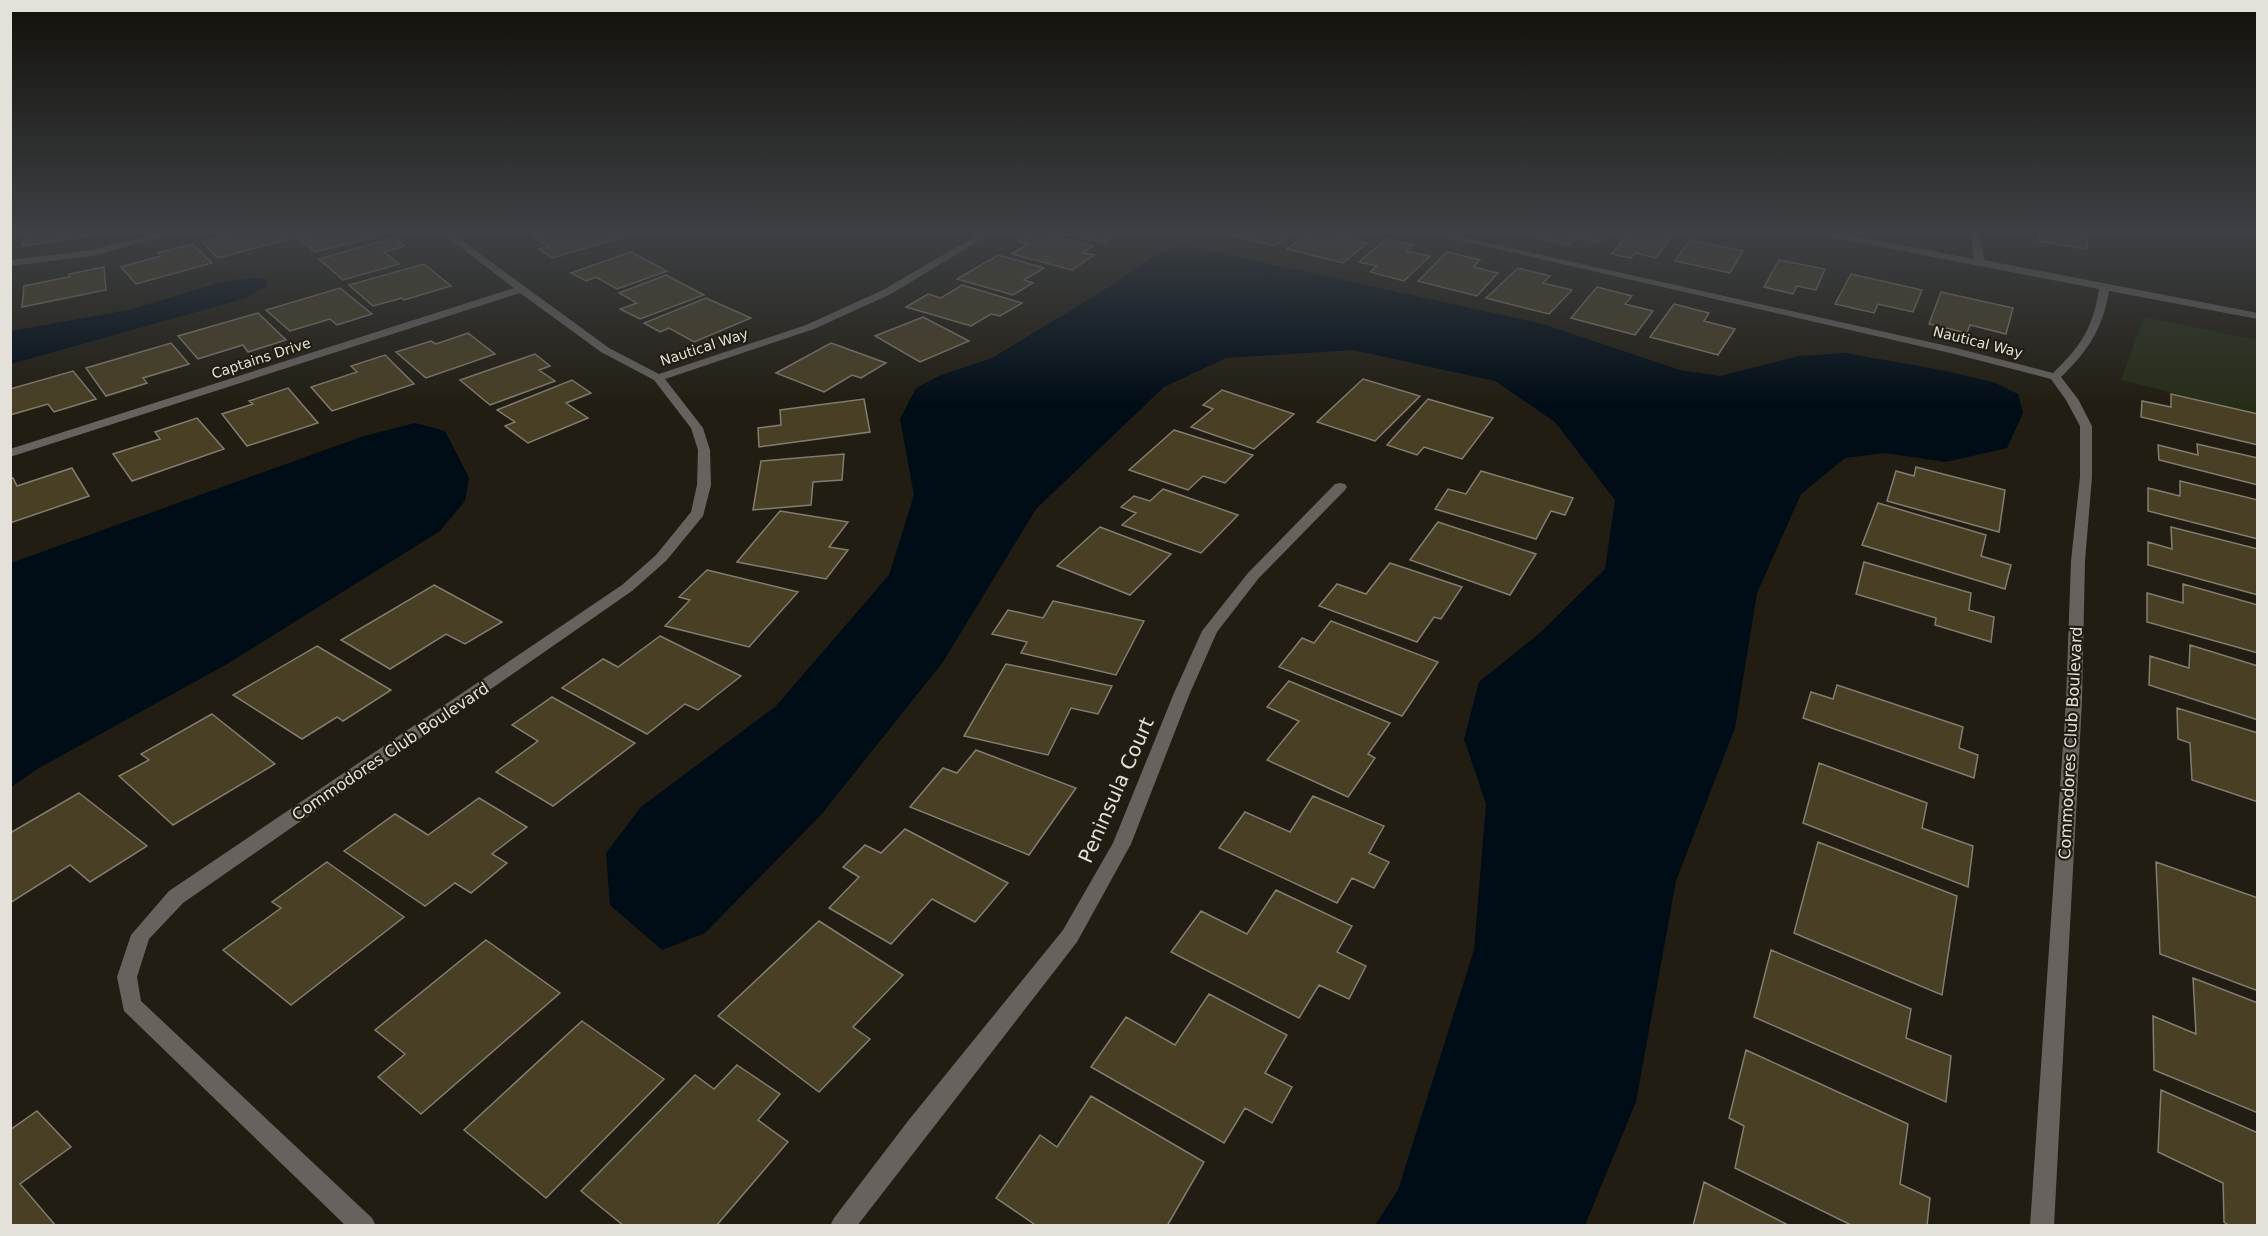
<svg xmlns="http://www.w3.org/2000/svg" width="2268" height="1236" viewBox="0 0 2268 1236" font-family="'DejaVu Sans',sans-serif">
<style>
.green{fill:#262d17}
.water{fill:#000c16}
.building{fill:#483f24;stroke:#827d70;stroke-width:1.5}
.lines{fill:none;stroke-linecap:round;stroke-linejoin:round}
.street{fill:#67625e;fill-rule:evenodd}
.labels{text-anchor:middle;stroke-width:4.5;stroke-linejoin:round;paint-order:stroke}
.far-street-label{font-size:14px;fill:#e3e1d9;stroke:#211d12}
.street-label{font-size:16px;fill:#e3e1d9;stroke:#211d12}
.near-street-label{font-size:20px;fill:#e3e1d9;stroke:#211d12}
</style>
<rect width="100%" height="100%" fill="#211d12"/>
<path class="green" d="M 2144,317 L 2257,340 L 2257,414 L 2121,380 Z"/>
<path class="water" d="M 1188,246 L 1543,324 L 1680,370 L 1720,376 L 1799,356 L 1845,353 L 1941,370 L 1993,382 L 2018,394 L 2023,413 L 2007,448 L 1946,462 L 1885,453 L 1845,458 L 1801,494 L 1757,593 L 1735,728 L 1676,881 L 1636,1102 L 1585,1225 L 1375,1225 L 1398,1190 L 1474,950 L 1486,804 L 1464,739 L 1479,682 L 1541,632 L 1605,569 L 1615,500 L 1555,422 L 1495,381 L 1353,350 L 1226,358 L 1164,387 L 1036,509 L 943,662 L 821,815 L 705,933 L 662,950 L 610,905 L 606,853 L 641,807 L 776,706 L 889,575 L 914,495 L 900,419 L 916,388 L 941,375 L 992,358 L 1114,284 L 1162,251 Z
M 250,278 L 268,279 L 267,286 L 246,298 L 11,364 L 11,331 L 129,310 L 222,282 Z
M 415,423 L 445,431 L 469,478 L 465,501 L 440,531 L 227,664 L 39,768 L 11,787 L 11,563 L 364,436 Z"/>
<path class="building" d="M 24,234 L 98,234 L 22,246 L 27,235 L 23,236 Z
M 237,234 L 283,234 L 289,239 L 218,258 L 202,242 Z
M 311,234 L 381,234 L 382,235 L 315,252 L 298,237 Z
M 542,234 L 617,234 L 623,237 L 552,258 L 539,249 L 549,247 L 533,236 Z
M 1031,234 L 1046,234 L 1093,246 L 1083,253 L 1094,255 L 1072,270 L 1012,254 L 1028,244 L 1018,241 Z
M 1068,234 L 1119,234 L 1104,243 Z
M 1225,234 L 1291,234 L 1275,246 Z
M 1307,234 L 1347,234 L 1343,237 L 1367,243 L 1343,263 L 1287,249 Z
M 1537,234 L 1606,234 L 1599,242 L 1575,237 L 1569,245 L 1534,237 Z
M 1627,234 L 1673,234 L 1656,258 L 1635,253 L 1631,258 L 1612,254 Z
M 2039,234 L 2087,234 L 2087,249 L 2039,241 Z
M 394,238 L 405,246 L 384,252 L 399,264 L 343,280 L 319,259 Z
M 1386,239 L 1413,245 L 1406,251 L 1430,256 L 1404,281 L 1370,272 L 1377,266 L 1359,262 Z
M 1690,240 L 1743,251 L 1730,273 L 1675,261 Z
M 192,244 L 212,263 L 136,284 L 121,267 L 161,256 L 158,253 Z
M 631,252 L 667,271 L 617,289 L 596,277 L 586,281 L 571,273 Z
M 1447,252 L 1480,260 L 1473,267 L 1498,273 L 1477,296 L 1418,281 Z
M 998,255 L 1044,268 L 1024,280 L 1033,283 L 1013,295 L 957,279 Z
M 1779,260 L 1825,269 L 1816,290 L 1797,286 L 1793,294 L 1764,287 Z
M 424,264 L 451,286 L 404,300 L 402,298 L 373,306 L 349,285 Z
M 104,267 L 106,290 L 22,307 L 24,286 L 69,277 L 69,274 Z
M 1518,268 L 1550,276 L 1543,283 L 1572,290 L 1549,314 L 1486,298 Z
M 1851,274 L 1922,290 L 1913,312 L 1878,304 L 1874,313 L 1835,304 Z
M 666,275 L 704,295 L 640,319 L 620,309 L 637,303 L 619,293 Z
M 962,285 L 1022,303 L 1000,316 L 991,314 L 971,326 L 906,307 L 928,294 L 941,298 Z
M 1597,287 L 1632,296 L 1625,304 L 1653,311 L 1635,335 L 1571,318 Z
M 340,288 L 372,314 L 337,325 L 330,319 L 290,331 L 266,310 Z
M 1941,292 L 2013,308 L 2006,334 L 1970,325 L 1967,333 L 1929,324 Z
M 706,298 L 751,318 L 694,342 L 669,328 L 660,332 L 644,323 Z
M 1674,304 L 1709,313 L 1704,321 L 1735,329 L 1718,355 L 1650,337 Z
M 258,313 L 286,340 L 248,352 L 243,345 L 198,359 L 178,336 Z
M 923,317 L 969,341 L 920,362 L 875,336 Z
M 468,333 L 495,354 L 426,378 L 396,352 L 431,341 L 436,344 Z
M 171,343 L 189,364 L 143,378 L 147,383 L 106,396 L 86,368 Z
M 831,343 L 886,363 L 861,378 L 852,375 L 824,392 L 776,373 Z
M 535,354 L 550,366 L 539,370 L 555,381 L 490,405 L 460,380 Z
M 385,355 L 414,384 L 332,411 L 311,387 L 357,372 L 351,366 Z
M 73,371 L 96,399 L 54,412 L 48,404 L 10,415 L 10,389 Z
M 1363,379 L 1420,396 L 1375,441 L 1317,422 Z
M 572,380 L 591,393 L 566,403 L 588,418 L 528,443 L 505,426 L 515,422 L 497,410 Z
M 288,388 L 318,423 L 247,446 L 222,414 L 253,404 L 249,401 Z
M 1222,390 L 1294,414 L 1254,449 L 1191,427 L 1213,409 L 1203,405 Z
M 2171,394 L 2258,414 L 2258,445 L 2141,417 L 2142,401 L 2171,407 Z
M 864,399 L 870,432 L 759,447 L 758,428 L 781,425 L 780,410 Z
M 1428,399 L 1493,418 L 1462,459 L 1424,447 L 1417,455 L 1387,445 Z
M 197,418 L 224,449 L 132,481 L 113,454 L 160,439 L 155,432 Z
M 1174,430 L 1253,455 L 1225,483 L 1203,476 L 1188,490 L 1129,470 Z
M 2197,444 L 2258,458 L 2258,485 L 2159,460 L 2158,445 L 2198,455 Z
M 844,454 L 842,480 L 813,482 L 811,505 L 753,510 L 761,461 Z
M 1916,467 L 2005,490 L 1999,532 L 1887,501 L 1896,471 L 1914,476 Z
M 72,468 L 89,496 L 10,523 L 10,479 L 13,478 L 17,486 Z
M 1481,471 L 1573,498 L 1565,515 L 1551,511 L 1536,539 L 1435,509 L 1448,489 L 1466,494 Z
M 2180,481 L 2258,500 L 2258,539 L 2148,511 L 2148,488 L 2180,496 Z
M 1163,489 L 1238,515 L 1201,553 L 1122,525 L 1136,513 L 1121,507 L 1134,496 L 1150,501 Z
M 1878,503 L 1986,535 L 1981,556 L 2011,565 L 2005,589 L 1862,545 Z
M 780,511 L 848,522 L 829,547 L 848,550 L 826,579 L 737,562 Z
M 1438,522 L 1536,554 L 1510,595 L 1410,560 Z
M 1100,527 L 1171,554 L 1130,595 L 1057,566 Z
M 2171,527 L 2258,549 L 2258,595 L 2148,565 L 2148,542 L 2172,549 Z
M 1864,562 L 1971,593 L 1969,610 L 1994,617 L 1991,642 L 1935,625 L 1936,618 L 1856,594 Z
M 1390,563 L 1462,587 L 1441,619 L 1434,617 L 1417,642 L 1319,606 L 1337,584 L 1366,594 Z
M 707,570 L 798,592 L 749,647 L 665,626 L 690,600 L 679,597 Z
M 2183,584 L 2258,605 L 2258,653 L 2147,622 L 2147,593 L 2183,603 Z
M 434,585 L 502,622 L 465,644 L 446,634 L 390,669 L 341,640 Z
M 1053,601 L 1144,621 L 1116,675 L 1021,653 L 1027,642 L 992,634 L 1008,610 L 1043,618 Z
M 1331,621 L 1438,662 L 1402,716 L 1279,667 L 1302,638 L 1314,643 Z
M 660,636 L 741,676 L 698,710 L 685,704 L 647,734 L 562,688 L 603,659 L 618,667 Z
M 2190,645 L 2258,666 L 2258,720 L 2149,685 L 2150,656 L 2189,668 Z
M 317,646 L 391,690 L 343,721 L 337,717 L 302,739 L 233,695 Z
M 1006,664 L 1112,686 L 1098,714 L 1071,708 L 1048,755 L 964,736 Z
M 1289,681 L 1390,723 L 1368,754 L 1375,758 L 1348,797 L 1267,760 L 1299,721 L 1267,707 Z
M 1837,685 L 1963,727 L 1959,748 L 1978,755 L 1974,778 L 1803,718 L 1811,692 L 1833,699 Z
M 552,697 L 635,743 L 553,806 L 496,772 L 538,741 L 512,725 Z
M 2177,708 L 2258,733 L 2258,802 L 2192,780 L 2190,743 L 2178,739 Z
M 212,714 L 275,764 L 173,825 L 119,776 L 149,760 L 141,754 Z
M 976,750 L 1076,788 L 1029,855 L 910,807 L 943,768 L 957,773 Z
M 1819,763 L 1927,803 L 1922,828 L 1973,846 L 1968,887 L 1803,823 Z
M 79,793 L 147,846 L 90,882 L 70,865 L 10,903 L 10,833 Z
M 1313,796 L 1384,826 L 1369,853 L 1389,862 L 1374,888 L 1352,878 L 1337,903 L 1219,848 L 1245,812 L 1290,832 Z
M 479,798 L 527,827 L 492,854 L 507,863 L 471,893 L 455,883 L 425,906 L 344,851 L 395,814 L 428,835 Z
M 905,829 L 1008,883 L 975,922 L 932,899 L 891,944 L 829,908 L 859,877 L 843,867 L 865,845 L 881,853 Z
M 1818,842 L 1957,896 L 1942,995 L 1794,933 Z
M 327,862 L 404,917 L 291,1005 L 223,950 L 281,908 L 272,902 Z
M 2156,862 L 2258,898 L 2258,991 L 2160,954 Z
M 1276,890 L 1352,926 L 1337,952 L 1366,966 L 1349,999 L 1319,985 L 1299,1018 L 1171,952 L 1201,911 L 1247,934 Z
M 819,921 L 903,975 L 853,1027 L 870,1039 L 819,1092 L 718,1016 Z
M 486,940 L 560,993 L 421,1114 L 378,1077 L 405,1054 L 375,1030 Z
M 1771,950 L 1911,1009 L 1906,1038 L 1951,1056 L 1946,1102 L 1754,1017 Z
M 2193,978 L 2258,1003 L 2258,1113 L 2154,1070 L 2153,1016 L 2196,1034 Z
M 1209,994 L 1287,1035 L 1265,1073 L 1292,1087 L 1272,1123 L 1245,1108 L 1224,1143 L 1091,1067 L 1126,1017 L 1175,1045 Z
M 582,1021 L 664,1079 L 546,1198 L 464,1130 Z
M 1746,1050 L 1908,1124 L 1900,1184 L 1930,1198 L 1927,1226 L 1853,1226 L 1735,1168 L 1744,1126 L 1729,1118 Z
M 737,1065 L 780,1094 L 758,1120 L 788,1142 L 716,1226 L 624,1226 L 581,1191 L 695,1075 L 714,1089 Z
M 2161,1090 L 2258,1133 L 2258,1226 L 2230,1226 L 2224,1222 L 2223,1183 L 2158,1152 Z
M 1091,1096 L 1204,1162 L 1167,1226 L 1037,1226 L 996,1198 L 1040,1135 L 1057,1147 Z
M 37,1111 L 71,1147 L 20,1184 L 56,1226 L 10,1226 L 10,1130 Z
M 1704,1182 L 1790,1226 L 1693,1226 Z"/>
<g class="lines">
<path class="street" d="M 156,234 L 170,234 L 92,256 L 10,266 L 10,260 L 92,250 Z
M 443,234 L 453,234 L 609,348 L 659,374 L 806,325 L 883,290 L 979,234 L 990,234 L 891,294 L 814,329 L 665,379 L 703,428 L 710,450 L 711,485 L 703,516 L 666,561 L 632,591 L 183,903 L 149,939 L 137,977 L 141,1001 L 372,1218 L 376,1226 L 346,1226 L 124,1011 L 117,977 L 131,935 L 169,891 L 622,585 L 656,555 L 691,512 L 697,485 L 698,450 L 691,428 L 654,380 L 601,352 L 520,293 L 10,457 L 10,449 L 514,288 Z
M 1432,234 L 1448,234 L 1952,347 L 2053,373 C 2081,346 2093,328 2099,289 L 1830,237 L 1825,234 L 1843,234 L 1974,259 L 1970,234 L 1979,234 L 1984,260 L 2258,313 L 2258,319 L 2109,291 C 2103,328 2088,351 2061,377 L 2078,399 L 2092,426 L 2092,477 L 2085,561 L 2082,701 L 2054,1226 L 2030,1226 L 2066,701 L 2071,561 L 2080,477 L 2080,426 L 2066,400 L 2051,379 L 1950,353 Z
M 1340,483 L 1345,484 L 1347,487 L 1345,490 L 1258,579 L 1217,632 L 1190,693 L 1131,844 L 1077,942 L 857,1226 L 830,1226 L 834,1218 L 908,1121 L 1063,930 L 1113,843 L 1174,693 L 1202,631 L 1248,573 L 1335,484 Z"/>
</g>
<linearGradient id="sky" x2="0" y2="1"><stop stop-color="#12100a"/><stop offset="0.57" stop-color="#3d4044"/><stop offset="1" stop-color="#3d4044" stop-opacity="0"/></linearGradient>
<rect width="2268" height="407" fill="url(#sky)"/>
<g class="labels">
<g class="far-street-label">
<text transform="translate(1978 342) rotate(14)" y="5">Nautical Way</text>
<text transform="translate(704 347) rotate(-18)" y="5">Nautical Way</text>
<text transform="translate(261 358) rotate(-18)" y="5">Captains Drive</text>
</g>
<g class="street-label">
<text transform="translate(2070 743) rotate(-87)" y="6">Commodores Club Boulevard</text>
<text transform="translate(390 751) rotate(-34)" y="6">Commodores Club Boulevard</text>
</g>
<g class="near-street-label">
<text transform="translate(1116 790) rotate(-66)" y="7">Peninsula Court</text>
</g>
</g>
<rect width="2268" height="1236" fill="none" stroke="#e3e1d9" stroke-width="24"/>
</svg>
